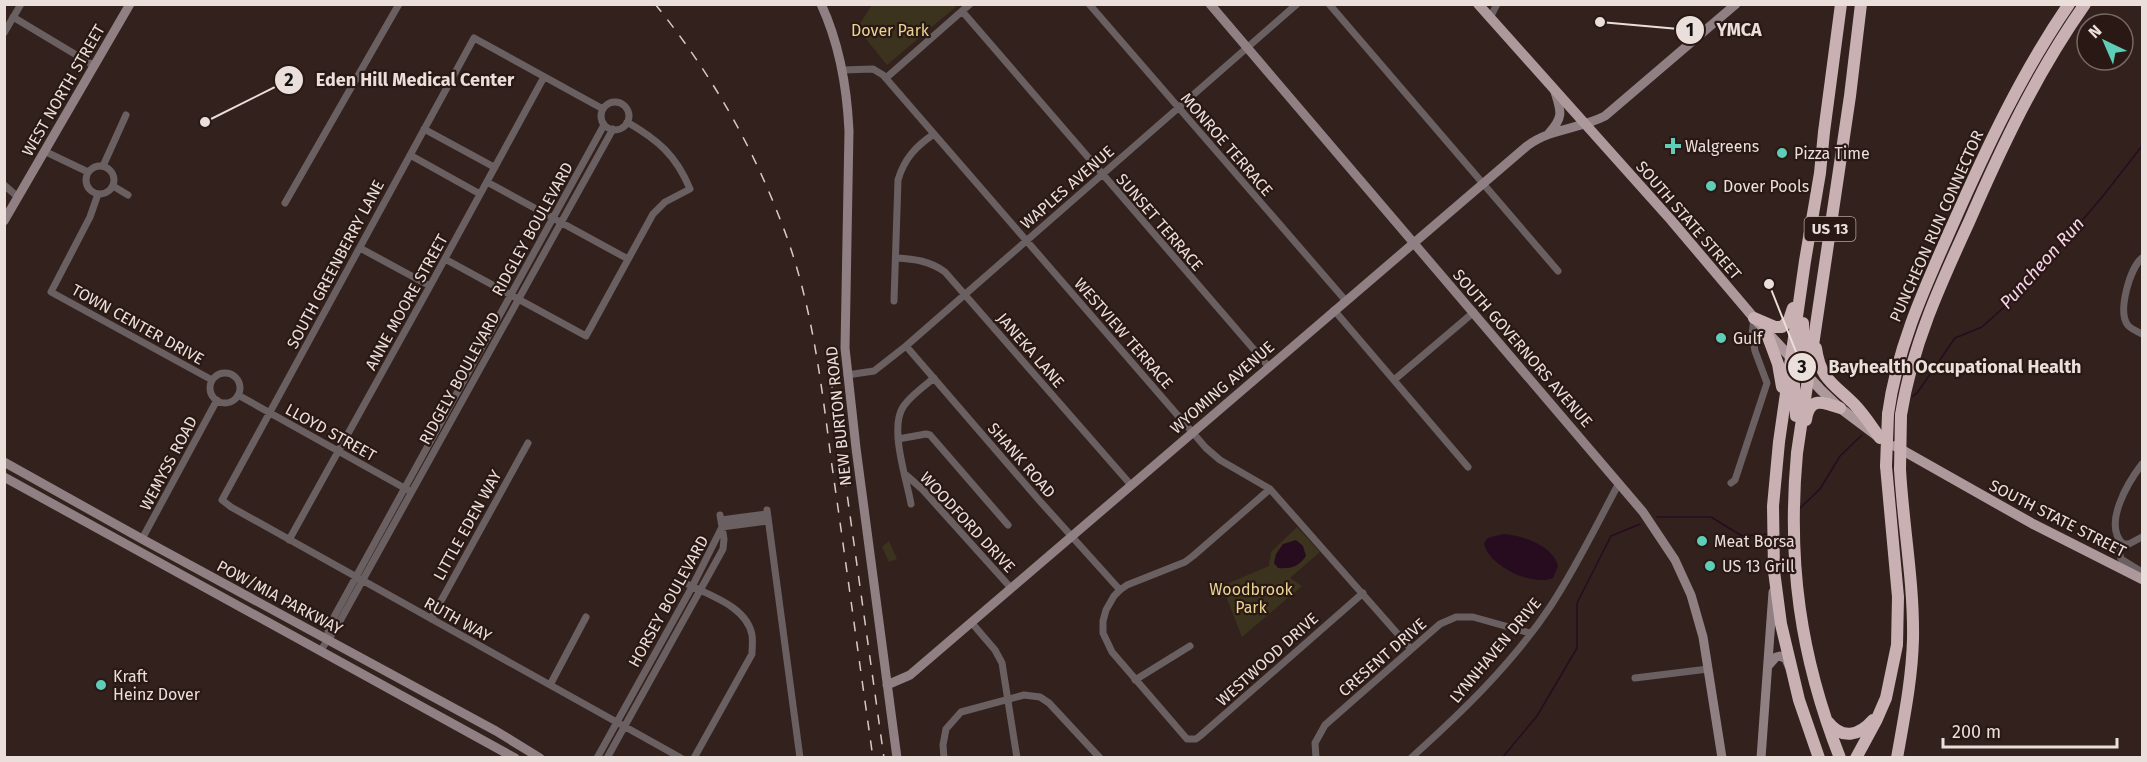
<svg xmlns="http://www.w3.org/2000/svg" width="2147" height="762" viewBox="0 0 2147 762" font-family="'Fira Sans',sans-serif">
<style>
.green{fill:#3b331d}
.water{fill:#270c20}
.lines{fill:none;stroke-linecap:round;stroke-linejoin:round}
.stream{stroke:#270c20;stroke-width:1.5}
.street{stroke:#6a6061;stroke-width:7}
.secondary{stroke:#908083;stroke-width:9}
.primary{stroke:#ad999c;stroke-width:10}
.highway{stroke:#c8b0b3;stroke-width:12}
.rail{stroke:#d7cac6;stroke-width:1.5;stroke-dasharray:10 10;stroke-linecap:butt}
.highway-bridge{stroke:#c8b0b3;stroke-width:12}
.poi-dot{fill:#5eceb8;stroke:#291813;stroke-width:2}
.labels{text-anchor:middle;stroke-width:4.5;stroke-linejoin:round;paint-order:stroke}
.shield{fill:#291813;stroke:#b1a39f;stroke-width:1.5}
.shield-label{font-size:15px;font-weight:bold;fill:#ebdfdb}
.park-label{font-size:16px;fill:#e8d495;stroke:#291813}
.street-label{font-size:16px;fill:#ebdfdb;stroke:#291813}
.poi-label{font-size:16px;fill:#ebdfdb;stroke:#291813;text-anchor:start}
.water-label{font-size:18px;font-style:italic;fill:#f8d4ec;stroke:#291813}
.leader{fill:none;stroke:#ebdfdb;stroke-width:2}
.callout-dot{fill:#ebdfdb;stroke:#291813;stroke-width:2}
.mark-label{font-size:18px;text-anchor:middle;font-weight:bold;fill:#111}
.callout-label{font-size:18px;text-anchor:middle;font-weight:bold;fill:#ebdfdb;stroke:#291813;stroke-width:4.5;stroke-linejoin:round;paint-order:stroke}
</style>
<rect width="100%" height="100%" fill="#33211d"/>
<path class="green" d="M 872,5 L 872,4 L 958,5 L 887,65 L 857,28 Z
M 1297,527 L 1320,552 L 1290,578 L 1302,586 L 1242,637 L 1222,586 L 1269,566 L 1271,552 Z
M 889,541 L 897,559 L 889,562 L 882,547 Z"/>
<path class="water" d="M 1503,534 C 1521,535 1553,545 1558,566 L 1553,578 C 1532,587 1487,565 1484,543 L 1488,538 Z
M 1296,540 L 1303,546 L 1306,556 C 1298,567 1291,569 1278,568 L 1274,563 L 1276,554 L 1283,544 Z"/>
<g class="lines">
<path class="stream" d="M 1912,397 L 1917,393 L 1955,338 L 1982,327 L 2022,291 L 2103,196 L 2142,146
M 1799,509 L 1820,489 L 1840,456 L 1862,435
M 1657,517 L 1711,517 L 1742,536 L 1768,534
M 1502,758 L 1537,716 L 1577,648 L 1577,603 L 1611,536 L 1640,524"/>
<path class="street" d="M 1089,4 L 1346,301
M 1329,4 L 1558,271
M 962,11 L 1269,367
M 13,17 L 93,65
M 1490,18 L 1497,4
M 4,33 L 21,4
M 843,70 L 873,69 L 883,75 L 1206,448 L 1220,460 L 1270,489 L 1411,649
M 886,78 L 970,4
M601 116a14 14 0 1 1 28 0a14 14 0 1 1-28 0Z
M 603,109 L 474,38 L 222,500 L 231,507 L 681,758
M 424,129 L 494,167
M 44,151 L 88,172
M 410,155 L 480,194
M86 180a14 14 0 1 1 28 0a14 14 0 1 1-28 0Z
M 103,166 L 126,115
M 487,182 L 628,259
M 4,185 L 18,197
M 113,186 L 128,195
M 98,194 L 90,217 L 51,292 L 212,380
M 285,203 L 399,4
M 360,248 L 430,286
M 896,258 C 915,259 930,261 945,272 L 1131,485
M 2142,258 C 2130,268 2118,310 2127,324 C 2130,329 2137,331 2142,334
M 445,259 L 586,336 L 653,214 L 665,202 L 690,189 C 676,155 658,140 627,122
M 894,301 L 898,180 C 904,159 916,146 934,134
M 1334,310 L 1468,467
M 906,346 L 1038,499 L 1120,590
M210 388a15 15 0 1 1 30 0a15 15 0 1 1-30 0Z
M 847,375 L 874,371 L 906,346 L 1297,4
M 1394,380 L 1474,312
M 238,395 L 408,490
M 898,439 L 926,434 L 930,435 L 1008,525
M 906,475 L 922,489 L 1011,588
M 1731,483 L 1735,480 L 1767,383 L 1755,351 L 1752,335 L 1754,318
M 1270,489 L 1193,556 L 1185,562 L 1127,585 L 1120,590 L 1114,596 L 1106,610 L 1103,621 L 1103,633 L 1112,652 L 1187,739 L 1196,739 L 1200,736 L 1363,593
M 911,504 C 907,480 889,429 903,407 C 910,396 923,387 934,378
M 767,510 L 800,758
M 721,520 L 767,514
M 722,527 L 768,521
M 142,539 L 217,400
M 289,540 L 430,286 L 544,77
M 2123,544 C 2102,524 2129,481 2142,464
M 2123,544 L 2129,544 L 2142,537
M 2119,551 L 2121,559 L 2142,572
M 685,583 C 708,595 747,606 752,635 C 753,641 752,648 752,654 L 694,758
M 431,619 L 528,443
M 971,622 L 995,650 L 1002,663 L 1017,758
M 327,639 L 329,626 L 604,125
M 320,651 L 335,630 L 613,129
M 1635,678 L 1708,669
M 1135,680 L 1190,646
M 550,685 L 586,617
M 597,758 L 692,587 L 722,527
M 607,758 L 723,549 L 724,539 L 720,515
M 944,758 L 943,745 L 946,729 L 961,712 L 1024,695 L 1040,697 L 1049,703 L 1100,758
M 1316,758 L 1315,743 L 1325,725 L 1440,624 L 1456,617 L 1473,617 L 1530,633
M 1411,758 C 1462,712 1512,664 1550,607 C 1576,568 1597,524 1619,483"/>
<path class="secondary" d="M 821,4 C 840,45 847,87 849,131 L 845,348 L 856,448 L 897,758
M 1210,4 L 1643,512 L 1675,560 L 1691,595 L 1703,637 L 1722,758
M 1549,133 C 1564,117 1561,111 1555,92
M 4,221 L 130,4
M 4,462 L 142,539 L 496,731 L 540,758
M 4,477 L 515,758
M 1768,666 L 1776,657 L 1780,656 L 1786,659 L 1789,666
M 887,685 L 910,675 L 1527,146 C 1551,128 1580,129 1605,116 L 1736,4
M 1761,758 L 1773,592"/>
<path class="primary" d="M 1478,4 L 1671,220 L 1754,318 L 1820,389 L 1840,408 L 1876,435
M 1895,446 L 2033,524 L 2142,579"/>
<path class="highway" d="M 1754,318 L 1775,327 L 1782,327 L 1789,320 L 1793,308
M 1803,323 L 1803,346 L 1806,365
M 1765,329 L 1778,364 L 1782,387
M 1816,348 C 1820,379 1834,384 1854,404 C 1864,414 1872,427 1880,438
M 1793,370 L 1796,416
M 1888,414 C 1897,347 1925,287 1952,226 C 1986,149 2021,74 2069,4
M 1901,415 C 1912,346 1940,285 1969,222 C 2002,146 2037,72 2085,4
M 1806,420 C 1809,396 1824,402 1840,408
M 1828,722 C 1842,740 1859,736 1873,720
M 1819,758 L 1799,700 L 1781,624 L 1774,571 L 1773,506 L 1779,442 L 1805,261 L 1820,173 L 1824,132 L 1841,4
M 1840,758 C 1800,656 1787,562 1797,453 L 1850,96 L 1861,4
M 1856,758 L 1876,721 L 1886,698 L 1897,645 L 1898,597 L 1886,466
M 1897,758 C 1904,718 1912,679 1913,639 C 1914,582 1903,525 1900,469"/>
<path class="rail" d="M 655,4 C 708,69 750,141 780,219 C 812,299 821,382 832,466 C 846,563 859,660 873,758
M 828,358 L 884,758"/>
<path class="highway-bridge" d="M 1886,466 L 1888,414
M 1900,469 L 1901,415"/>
</g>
<g class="poi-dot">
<path d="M1670 137h6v6h6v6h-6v6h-6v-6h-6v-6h6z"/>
<circle cx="1782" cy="153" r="6"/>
<circle cx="1711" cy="186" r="6"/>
<circle cx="1721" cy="338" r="6"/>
<circle cx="1702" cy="541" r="6"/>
<circle cx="1710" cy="566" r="6"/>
<circle cx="101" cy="685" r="6"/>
</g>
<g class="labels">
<rect class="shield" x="1804.5" y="217" width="51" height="24" rx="4.5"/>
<g class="shield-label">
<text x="1830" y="234">US 13</text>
</g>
<g class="park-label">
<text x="890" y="36">Dover Park</text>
<text x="1251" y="595">Woodbrook<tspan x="1251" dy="18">Park</tspan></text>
</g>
<g class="street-label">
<text transform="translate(63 90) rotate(-60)" y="6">WEST NORTH STREET</text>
<text transform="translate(1227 144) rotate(49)" y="6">MONROE TERRACE</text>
<text transform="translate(1067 187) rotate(-41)" y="6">WAPLES AVENUE</text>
<text transform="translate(1689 220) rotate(49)" y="6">SOUTH STATE STREET</text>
<text transform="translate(1160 222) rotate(49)" y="6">SUNSET TERRACE</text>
<text transform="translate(1936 226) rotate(-66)" y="6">PUNCHEON RUN CONNECTOR</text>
<text transform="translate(532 229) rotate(-61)" y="6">RIDGLEY BOULEVARD</text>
<text transform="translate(335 264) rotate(-62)" y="6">SOUTH GREENBERRY LANE</text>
<text transform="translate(406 302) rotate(-61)" y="6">ANNE MOORE STREET</text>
<text transform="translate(138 324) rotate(29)" y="6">TOWN CENTER DRIVE</text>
<text transform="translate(1124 333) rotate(49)" y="6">WESTVIEW TERRACE</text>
<text transform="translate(1523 348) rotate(49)" y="6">SOUTH GOVERNORS AVENUE</text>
<text transform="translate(1031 350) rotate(49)" y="6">JANEKA LANE</text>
<text transform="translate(459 378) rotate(-61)" y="6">RIDGELY BOULEVARD</text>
<text transform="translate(1222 387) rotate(-41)" y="6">WYOMING AVENUE</text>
<text transform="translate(838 416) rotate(-96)" y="6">NEW BURTON ROAD</text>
<text transform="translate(331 432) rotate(29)" y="6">LLOYD STREET</text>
<text transform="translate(1022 460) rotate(49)" y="6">SHANK ROAD</text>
<text transform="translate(168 463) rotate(-62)" y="6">WEMYSS ROAD</text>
<text transform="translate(2058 518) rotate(27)" y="6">SOUTH STATE STREET</text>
<text transform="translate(968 522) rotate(47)" y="6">WOODFORD DRIVE</text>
<text transform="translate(467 525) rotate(-61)" y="6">LITTLE EDEN WAY</text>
<text transform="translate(280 597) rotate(28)" y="6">POW/MIA PARKWAY</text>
<text transform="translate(668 601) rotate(-61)" y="6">HORSEY BOULEVARD</text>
<text transform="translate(458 619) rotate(29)" y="6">RUTH WAY</text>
<text transform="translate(1495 650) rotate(-50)" y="6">LYNNHAVEN DRIVE</text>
<text transform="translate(1382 657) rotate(-41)" y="6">CRESENT DRIVE</text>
<text transform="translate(1267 659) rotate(-42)" y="6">WESTWOOD DRIVE</text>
</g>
<g class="poi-label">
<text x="1685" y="152">Walgreens</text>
<text x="1794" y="159">Pizza Time</text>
<text x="1723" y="192">Dover Pools</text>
<text x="1733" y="344">Gulf</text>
<text x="1714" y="547">Meat Borsa</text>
<text x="1722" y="572">US 13 Grill</text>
<text x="113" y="682">Kraft<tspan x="113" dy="18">Heinz Dover</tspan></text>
</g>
<g class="water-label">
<text transform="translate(2042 263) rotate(-48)" y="6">Puncheon Run</text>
</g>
</g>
<path class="leader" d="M1600 22L1690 30M205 122L289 80M1769 284L1802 367"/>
<g class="callout-dot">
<circle cx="1600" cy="22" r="6"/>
<circle cx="205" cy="122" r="6"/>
<circle cx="1769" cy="284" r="6"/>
<circle cx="1690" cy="30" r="15"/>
<circle cx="289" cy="80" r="15"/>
<circle cx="1802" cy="367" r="15"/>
</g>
<g class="mark-label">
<text x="1690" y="36">1</text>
<text x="289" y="86">2</text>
<text x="1802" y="373">3</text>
</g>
<g class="callout-label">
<text x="1739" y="36">YMCA</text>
<text x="415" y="86">Eden Hill Medical Center</text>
<text x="1955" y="373">Bayhealth Occupational Health</text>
</g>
<rect width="2147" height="762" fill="none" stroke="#ebdfdb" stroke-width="12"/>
<g transform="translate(2105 42) rotate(316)"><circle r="28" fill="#291813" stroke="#776863" stroke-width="1.5"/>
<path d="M0-4.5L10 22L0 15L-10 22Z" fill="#5eceb8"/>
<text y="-9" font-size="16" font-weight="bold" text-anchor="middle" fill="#ebdfdb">N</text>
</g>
<path d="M1943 738v9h174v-9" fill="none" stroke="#ebdfdb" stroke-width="3"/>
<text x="1952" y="738" font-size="18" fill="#ebdfdb" stroke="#291813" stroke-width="4.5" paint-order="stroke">200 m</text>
</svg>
